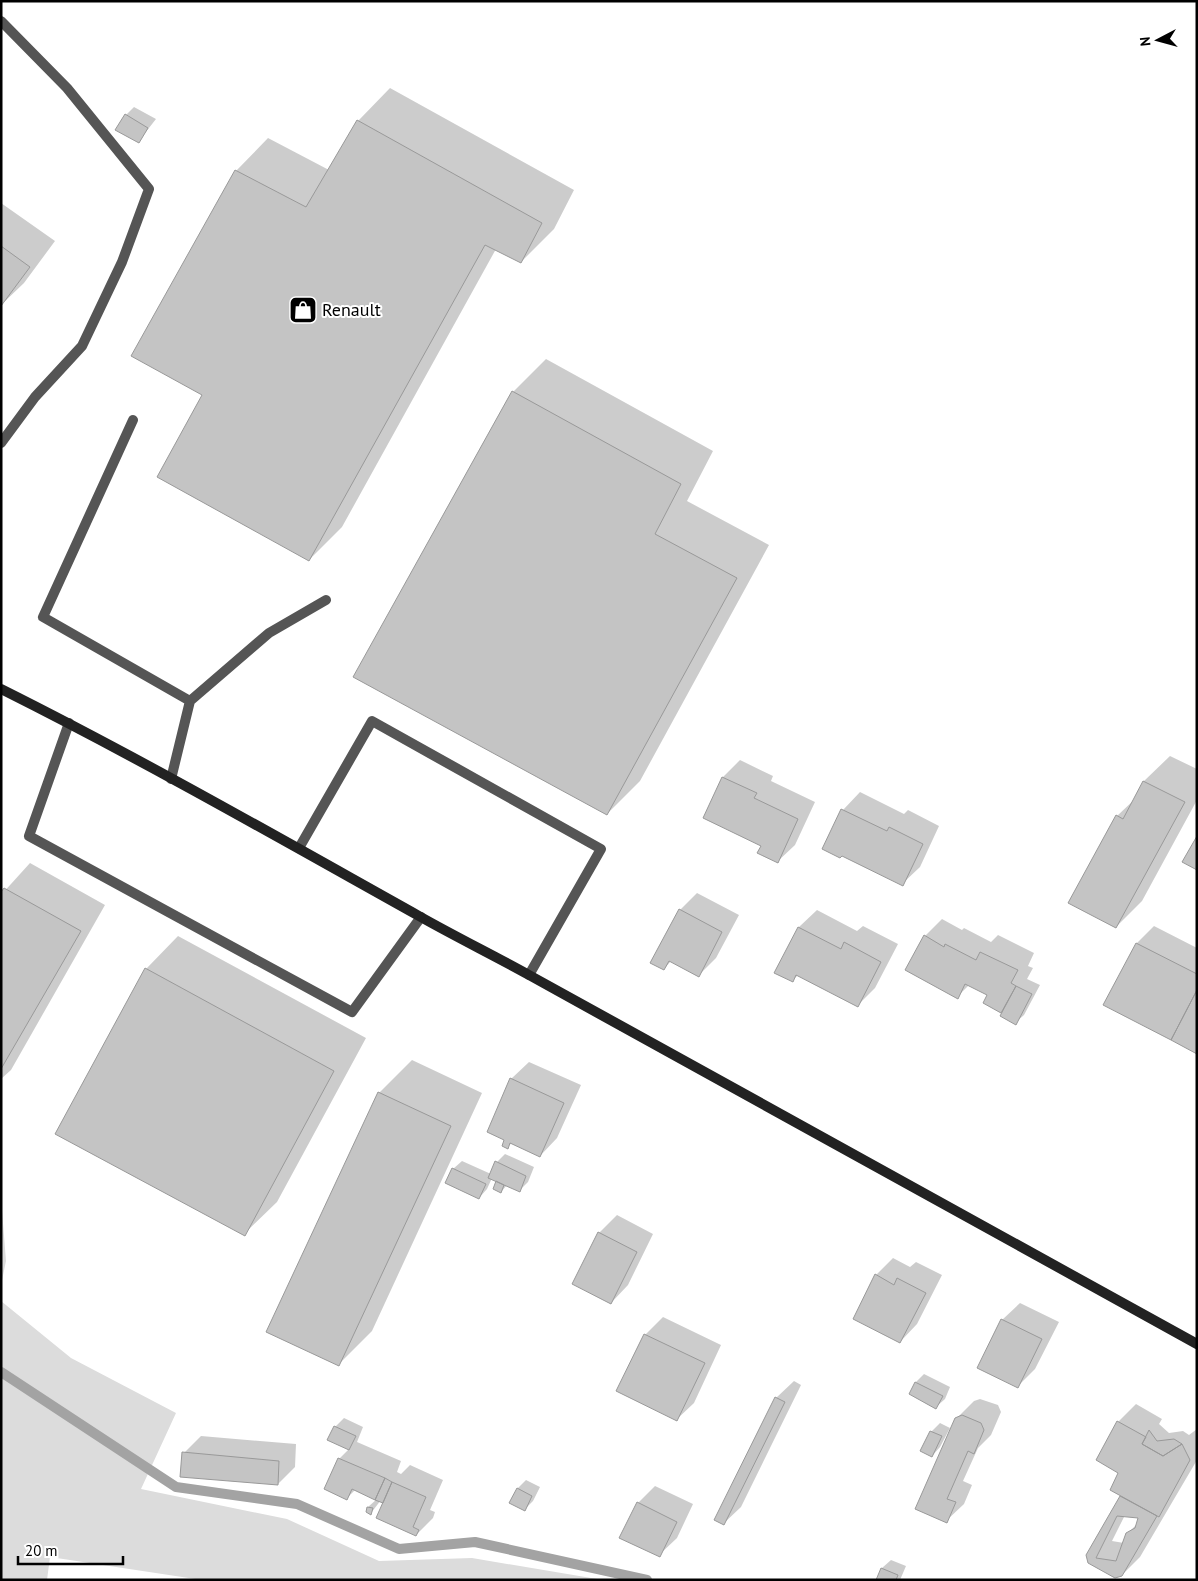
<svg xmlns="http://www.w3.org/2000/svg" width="1198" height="1581" viewBox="0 0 1198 1581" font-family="'PT Sans',sans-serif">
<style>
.green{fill:#dcdcdc}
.shadow{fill:#0003;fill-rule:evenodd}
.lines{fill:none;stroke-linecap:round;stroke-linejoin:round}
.stream{stroke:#a3a3a3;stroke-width:10}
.building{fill:#c4c4c4;stroke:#999;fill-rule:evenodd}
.service{stroke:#555;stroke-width:10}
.secondary{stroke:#222;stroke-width:10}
.labels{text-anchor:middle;stroke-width:4;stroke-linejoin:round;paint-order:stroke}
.poi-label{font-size:18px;fill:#000;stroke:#fff;text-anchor:start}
</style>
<rect width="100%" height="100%" fill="#fff"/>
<path class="green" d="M 1,1198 L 6,1261 L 1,1285 Z
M 1,1301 L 71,1358 L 176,1413 L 141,1489 L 287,1519 L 379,1561 L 472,1558 L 603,1580 L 202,1580 L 50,1557 L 47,1580 L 1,1580 Z"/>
<path class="shadow" d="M 390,88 L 574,190 L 554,229 L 521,262 L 496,249 L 342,527 L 309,560 L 204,394 L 236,171 L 268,138 L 329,170 L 358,121 Z
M 134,107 L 156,119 L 138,142 L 126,115 Z
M 1,203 L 55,241 L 24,283 L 1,305 Z
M 546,359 L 713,451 L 687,501 L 769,545 L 640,781 L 607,814 L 513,392 Z
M 1170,756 L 1197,769 L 1197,800 L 1142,901 L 1116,927 L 1117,816 L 1136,798 L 1144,781 Z
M 740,760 L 773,776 L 771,781 L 815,802 L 795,845 L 777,862 L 763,845 L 704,817 L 723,777 Z
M 860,792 L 904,814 L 908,810 L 939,826 L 920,867 L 902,884 L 842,855 L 823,848 L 843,810 Z
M 30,863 L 105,905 L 11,1070 L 1,1079 L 1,895 Z
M 697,893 L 739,915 L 716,958 L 699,975 L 671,961 L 664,969 L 680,910 Z
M 817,910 L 857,931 L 863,926 L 898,944 L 875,988 L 857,1006 L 798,975 L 792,981 L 776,972 L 799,927 Z
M 942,919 L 962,930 L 964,928 L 991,942 L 998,935 L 1034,953 L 1028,966 L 1033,968 L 1027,979 L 1040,985 L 1024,1015 L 1015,1023 L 1005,1007 L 1001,1011 L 989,995 L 969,985 L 957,997 L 925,936 Z
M 1154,926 L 1197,948 L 1197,1053 L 1105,1004 L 1137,943 Z
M 178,936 L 366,1038 L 277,1202 L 244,1234 L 146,969 Z
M 412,1060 L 482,1093 L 372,1331 L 339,1364 L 379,1093 Z
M 529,1062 L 581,1085 L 557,1138 L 540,1156 L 512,1143 L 507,1147 L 511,1079 Z
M 505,1154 L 534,1167 L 528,1182 L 520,1190 L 507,1185 L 501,1192 L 497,1181 L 492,1178 L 487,1189 L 479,1198 L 453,1169 L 462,1161 L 491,1174 L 497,1162 Z
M 617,1215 L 653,1234 L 628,1285 L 611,1303 L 574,1284 L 599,1233 Z
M 893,1258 L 910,1267 L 916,1262 L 942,1275 L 917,1324 L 900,1342 L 876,1275 Z
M 1020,1303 L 1059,1322 L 1035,1369 L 1018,1386 L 1002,1320 Z
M 663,1317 L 721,1345 L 694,1403 L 676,1420 L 618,1391 L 645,1335 Z
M 924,1374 L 950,1387 L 945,1399 L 936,1407 L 916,1382 Z
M 794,1381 L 801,1385 L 741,1507 L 723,1524 L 776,1398 Z
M 980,1399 L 998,1405 L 1001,1412 L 991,1435 L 978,1448 L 963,1481 L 972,1485 L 964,1504 L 946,1521 L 917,1509 L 956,1419 L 974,1401 Z
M 1136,1404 L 1162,1419 L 1159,1424 L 1169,1433 L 1183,1431 L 1189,1435 L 1197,1429 L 1197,1460 L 1140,1557 L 1122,1575 L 1087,1555 L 1122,1495 L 1120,1472 L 1097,1460 L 1118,1422 ZM 1125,1515 L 1140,1517 L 1138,1523 L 1127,1534 L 1124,1543 L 1112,1541 Z
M 344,1418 L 363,1427 L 357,1442 L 401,1461 L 397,1472 L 401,1474 L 410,1465 L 443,1480 L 430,1510 L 435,1512 L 433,1518 L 416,1535 L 386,1497 L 381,1500 L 371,1513 L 368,1507 L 377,1499 L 356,1489 L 347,1498 L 339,1459 L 349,1449 L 335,1427 Z
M 940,1423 L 950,1428 L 940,1447 L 932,1456 L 931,1432 Z
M 201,1436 L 296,1444 L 295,1467 L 278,1484 L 184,1453 Z
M 526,1480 L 540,1487 L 533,1501 L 525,1509 L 511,1502 L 518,1488 Z
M 655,1486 L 693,1504 L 677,1538 L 659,1555 L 638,1503 Z
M 891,1560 L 906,1566 L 900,1580 L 877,1580 L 882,1568 Z"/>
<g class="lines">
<path class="stream" d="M 1,1372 L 176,1487 L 297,1504 L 399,1549 L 475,1542 L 647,1580"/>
</g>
<path class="building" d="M 125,114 L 148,128 L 139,143 L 115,130 Z
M 357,120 L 542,223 L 521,263 L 485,245 L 309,561 L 157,477 L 202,395 L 131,356 L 235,170 L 306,207 Z
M 1,246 L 30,267 L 1,306 Z
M 512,391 L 681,484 L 655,534 L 737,578 L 607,815 L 353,677 Z
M 722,777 L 757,793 L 754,798 L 798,819 L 778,863 L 757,853 L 761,846 L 703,818 Z
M 1143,781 L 1185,802 L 1116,928 L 1068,903 L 1116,815 L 1123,819 Z
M 841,809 L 887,831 L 889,827 L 923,844 L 903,886 L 842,856 L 840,858 L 822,849 Z
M 1197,836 L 1197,870 L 1182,862 Z
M 4,888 L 81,931 L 1,1069 L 1,892 Z
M 679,909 L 722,932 L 699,977 L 669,961 L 664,970 L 650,963 Z
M 798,927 L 841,949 L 844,942 L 881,962 L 858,1007 L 796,975 L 793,982 L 774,973 Z
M 924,935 L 944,947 L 945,944 L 976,960 L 980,952 L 1018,970 L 1011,983 L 1016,986 L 1001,1013 L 983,1003 L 987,995 L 965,984 L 958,999 L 905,970 Z
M 1136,943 L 1197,974 L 1197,990 L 1171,1040 L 1103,1005 Z
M 145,968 L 334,1071 L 245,1236 L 55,1134 Z
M 1016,986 L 1032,994 L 1016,1025 L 1000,1016 Z
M 1197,990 L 1197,1054 L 1171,1040 Z
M 510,1078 L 564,1103 L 540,1157 L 510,1143 L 508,1149 L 502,1146 L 504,1140 L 487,1132 Z
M 378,1092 L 451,1126 L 339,1366 L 266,1332 Z
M 495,1161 L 526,1176 L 520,1192 L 488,1178 Z
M 452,1168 L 486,1184 L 479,1199 L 445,1183 Z
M 496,1181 L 504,1185 L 501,1193 L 493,1189 Z
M 598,1232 L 637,1252 L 611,1304 L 572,1284 Z
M 875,1274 L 894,1285 L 897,1278 L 926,1293 L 900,1343 L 853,1319 Z
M 1001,1319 L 1042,1339 L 1018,1388 L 977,1368 Z
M 644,1334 L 705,1363 L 677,1421 L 616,1391 Z
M 915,1382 L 943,1396 L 936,1409 L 909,1394 Z
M 775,1397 L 785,1402 L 724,1525 L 714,1520 Z
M 962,1415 L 981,1423 L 984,1430 L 974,1454 L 968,1451 L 947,1499 L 956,1502 L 947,1523 L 915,1509 L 955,1418 Z
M 1117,1421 L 1146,1437 L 1142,1444 L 1163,1456 L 1182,1444 L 1190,1460 L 1159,1517 L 1110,1490 L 1118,1473 L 1096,1460 Z
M 334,1426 L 356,1436 L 349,1450 L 327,1440 Z
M 1149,1430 L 1157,1441 L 1174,1439 L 1182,1444 L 1163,1456 L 1142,1444 Z
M 930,1431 L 942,1436 L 932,1457 L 920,1451 Z
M 182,1452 L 279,1461 L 278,1485 L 180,1477 Z
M 338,1458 L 385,1478 L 375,1500 L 352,1489 L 347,1500 L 324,1489 Z
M 385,1478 L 392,1482 L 383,1503 L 375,1500 Z
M 392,1482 L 426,1497 L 413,1527 L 419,1530 L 416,1536 L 376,1518 Z
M 517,1488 L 532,1496 L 525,1511 L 509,1503 Z
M 1120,1496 L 1157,1516 L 1122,1576 L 1115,1578 L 1088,1563 L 1086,1555 ZM 1117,1516 L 1138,1518 L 1135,1528 L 1126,1533 L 1116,1561 L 1096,1558 Z
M 637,1502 L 677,1522 L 660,1557 L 619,1538 Z
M 367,1507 L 373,1508 L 371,1515 L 366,1512 Z
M 881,1568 L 898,1575 L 896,1580 L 876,1580 Z"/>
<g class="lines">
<path class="service" d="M 1,21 L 67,88 L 149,189 L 122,262 L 82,346 L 35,397 L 1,443
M 133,420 L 43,617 L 190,701
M 69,723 L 29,836 L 352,1012 L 421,917
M 171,779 L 190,701 L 269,633 L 326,600
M 299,848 L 372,721 L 601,849 L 529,975"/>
<path class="secondary" d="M 1,689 C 143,760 281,839 419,916 C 456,937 493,955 529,975 L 1197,1344"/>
</g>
<defs>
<symbol id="shop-square" viewBox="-11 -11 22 22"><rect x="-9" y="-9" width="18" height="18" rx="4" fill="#000" stroke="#fff"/><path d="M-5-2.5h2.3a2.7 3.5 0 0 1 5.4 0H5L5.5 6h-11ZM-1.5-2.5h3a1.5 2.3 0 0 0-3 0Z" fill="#fff"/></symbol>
</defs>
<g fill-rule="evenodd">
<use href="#shop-square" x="287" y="294" width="32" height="32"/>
</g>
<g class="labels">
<g class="poi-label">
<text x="322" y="316">Renault</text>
</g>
</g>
<rect width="1198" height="1581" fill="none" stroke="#000000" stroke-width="5"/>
<g transform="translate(1158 40) rotate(264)" stroke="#ffffff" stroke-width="4" paint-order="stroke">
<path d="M0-4L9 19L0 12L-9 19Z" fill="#000000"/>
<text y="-8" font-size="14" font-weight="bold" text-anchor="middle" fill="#000000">N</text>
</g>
<path d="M18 1556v8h105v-8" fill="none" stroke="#000000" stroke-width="2.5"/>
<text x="25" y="1556" font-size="15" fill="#000000" stroke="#ffffff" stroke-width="4" paint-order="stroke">20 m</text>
</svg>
